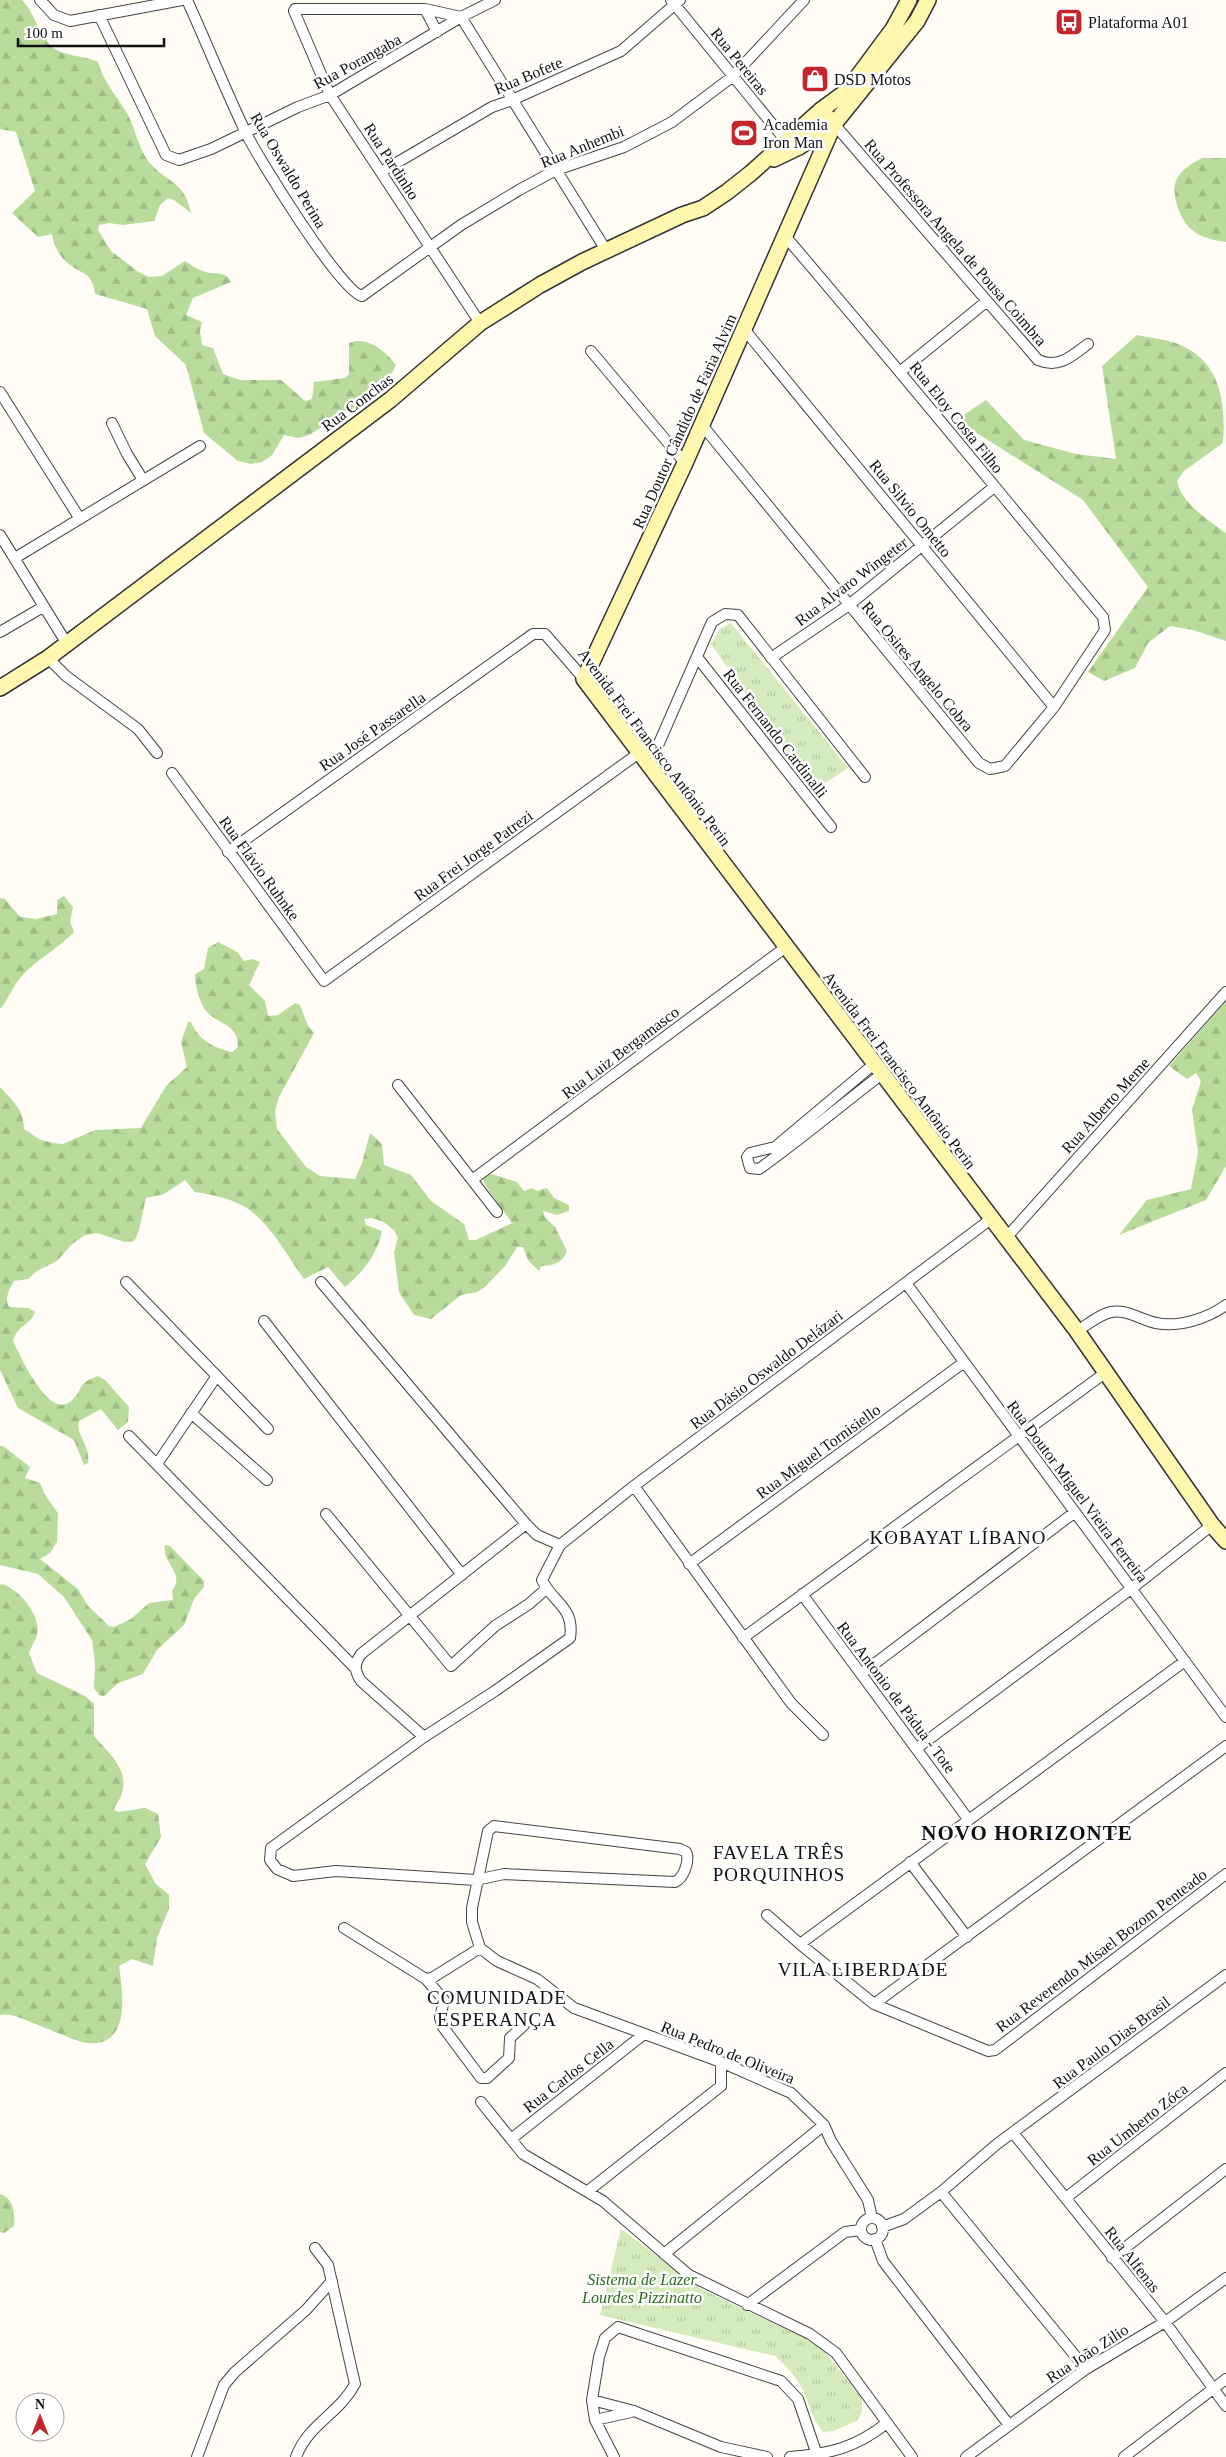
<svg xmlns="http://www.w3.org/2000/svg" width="1226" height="2457" viewBox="0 0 1226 2457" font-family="Georgia,serif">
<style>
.grass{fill:url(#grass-tufts)}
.forest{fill:url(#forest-firs)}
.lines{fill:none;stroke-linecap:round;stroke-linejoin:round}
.street-casing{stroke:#444;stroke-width:12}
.secondary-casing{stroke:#333;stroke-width:18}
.street{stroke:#fff;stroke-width:10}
.secondary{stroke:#fff6b0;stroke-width:15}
.labels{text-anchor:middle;stroke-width:5;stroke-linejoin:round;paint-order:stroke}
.poi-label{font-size:16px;fill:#111;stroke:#fff;text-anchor:start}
.street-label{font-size:16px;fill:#111;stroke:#fff}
.park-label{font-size:16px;font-style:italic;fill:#2f6b1f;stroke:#fff}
.quarter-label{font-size:19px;letter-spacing:1px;fill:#111;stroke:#fff}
.district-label{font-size:21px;font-weight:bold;letter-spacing:1px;fill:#111;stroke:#fff}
</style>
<defs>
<pattern id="grass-tufts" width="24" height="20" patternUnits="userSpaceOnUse" patternTransform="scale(1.25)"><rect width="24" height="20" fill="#d5ebbd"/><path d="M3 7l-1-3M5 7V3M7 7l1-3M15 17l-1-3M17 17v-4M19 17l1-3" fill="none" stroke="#b6c8a1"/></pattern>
<pattern id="forest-firs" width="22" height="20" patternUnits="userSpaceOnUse" patternTransform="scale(1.25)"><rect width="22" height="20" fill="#b9dc9c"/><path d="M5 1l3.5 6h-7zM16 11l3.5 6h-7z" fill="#9ebc85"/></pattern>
</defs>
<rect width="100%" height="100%" fill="#fffdf5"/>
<path class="grass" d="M 731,623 L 848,768 L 813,791 L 711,644 L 720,629 Z
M 621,2229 L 703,2290 L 819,2345 L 862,2398 L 862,2412 L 857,2421 L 833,2431 L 823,2432 C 810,2417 809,2399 799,2383 C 792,2372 784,2364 775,2356 L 600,2315 Z"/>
<path class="forest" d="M 0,0 L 22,0 C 35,13 37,30 48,43 C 61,58 82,54 98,62 C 103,82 118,97 128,115 C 135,129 138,145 146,158 C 162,182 184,178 191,213 L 174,200 L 168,198 L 160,205 L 154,221 L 123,225 L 109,223 L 99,225 L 98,230 L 111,251 L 137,271 L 149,277 L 162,276 L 185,261 C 191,265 197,269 203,271 C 214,276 225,269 231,282 L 193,298 L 186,315 L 202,322 L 200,331 L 202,345 L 213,348 L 223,374 L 240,380 L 281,380 L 305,401 L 312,399 L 314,382 L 345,378 L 349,374 L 349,343 C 366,335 387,352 396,365 C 383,396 337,417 309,435 L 298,438 L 284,435 L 272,455 L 262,462 L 251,464 L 238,461 L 204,433 L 186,365 L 155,336 L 147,309 L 95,294 C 92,271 84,276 69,264 C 60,258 53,244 52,234 L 38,237 L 12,213 L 35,191 L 16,132 L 0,129 Z
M 1202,158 L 1226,158 L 1226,242 C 1202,239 1186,232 1178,208 C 1169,181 1178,171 1202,158 Z
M 1137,335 C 1150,338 1165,339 1178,344 C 1221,361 1226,403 1223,443 L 1184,471 L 1177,481 C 1182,504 1208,520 1226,533 L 1226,641 L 1193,630 L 1170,626 L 1148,643 L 1135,668 L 1104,681 L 1088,672 L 1148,587 L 1083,500 L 956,420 L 986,400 L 1024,440 L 1076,454 L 1116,459 L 1102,366 Z
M 64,896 L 73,907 L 70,922 L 74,932 C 58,949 37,959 21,977 C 13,986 8,1000 0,1009 L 0,898 L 5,899 L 20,917 L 36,919 L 57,914 L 57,900 Z
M 218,942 L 237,952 L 244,961 L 252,959 L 260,962 L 249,985 L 265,1001 L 268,1016 L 278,1015 L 295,1003 L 300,1005 L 308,1026 L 314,1033 L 279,1097 L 275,1111 L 277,1129 L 306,1167 L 320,1176 L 355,1179 L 362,1163 L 370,1133 L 382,1144 L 384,1165 L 411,1175 L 431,1201 L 464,1224 L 469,1240 L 476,1240 L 512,1223 L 485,1185 L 482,1176 L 488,1173 L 517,1182 L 524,1191 L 532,1188 L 537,1191 L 547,1188 L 554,1198 L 569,1205 L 569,1211 L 557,1215 L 543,1211 L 545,1217 L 555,1227 L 567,1251 C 563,1263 552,1266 541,1266 L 539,1271 L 528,1260 L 523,1247 L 517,1247 L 505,1266 L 485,1287 L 477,1292 L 461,1295 L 431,1319 L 414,1315 L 399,1292 L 394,1252 L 398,1238 L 394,1230 L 384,1222 L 372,1218 L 364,1219 L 366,1225 L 382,1231 C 377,1255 363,1272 345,1287 L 328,1267 L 304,1279 C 288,1257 272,1227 251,1211 C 235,1199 214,1195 195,1192 L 185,1180 L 164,1194 L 146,1198 C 143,1209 140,1234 134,1241 L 125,1242 L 97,1233 L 85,1235 L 72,1244 L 57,1261 L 37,1271 L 28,1279 L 14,1281 C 10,1289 4,1297 9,1307 L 29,1308 L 35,1312 C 30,1326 18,1324 13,1341 C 20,1355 49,1421 71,1401 C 85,1389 75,1384 98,1376 L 105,1380 L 129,1407 L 128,1422 L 118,1430 L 101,1409 L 79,1421 C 75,1435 91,1446 88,1463 L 84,1465 L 74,1440 L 18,1408 L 0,1370 L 0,1087 C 13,1101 24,1110 24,1129 L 39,1139 L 52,1143 L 63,1144 L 95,1130 L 141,1128 L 166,1086 L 187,1067 L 181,1042 L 188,1022 L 191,1022 C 198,1040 214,1048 232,1052 L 238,1047 C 238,1025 223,1026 209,1014 C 200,1006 195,986 195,974 L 204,969 L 208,948 Z
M 1226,1001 L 1226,1166 L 1206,1200 L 1119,1235 L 1147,1200 L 1191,1189 L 1198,1152 L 1192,1110 L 1201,1081 L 1196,1073 L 1187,1079 L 1169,1066 Z
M 0,1446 L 3,1446 L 30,1467 L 25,1478 L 40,1483 L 45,1495 L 58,1513 L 57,1542 L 50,1553 L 40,1559 L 78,1589 L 88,1606 L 109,1626 L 114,1627 L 131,1619 L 149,1603 L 173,1600 L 172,1591 C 186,1572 161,1563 165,1545 L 170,1546 L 204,1581 L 204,1587 L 194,1599 L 184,1625 L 157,1650 L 143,1674 L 118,1683 L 104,1696 L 99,1695 L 94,1688 L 95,1664 L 92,1640 L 64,1597 L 38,1574 L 0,1565 Z
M 2,1584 C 19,1589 42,1616 37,1635 C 35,1641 31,1647 29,1653 L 37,1673 L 85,1696 L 94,1704 L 94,1736 C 109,1754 131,1770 121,1796 C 119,1802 115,1803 114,1810 L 119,1812 L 145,1808 L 158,1814 L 161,1837 L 145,1864 L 155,1883 L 169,1895 L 169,1909 L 157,1938 L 153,1966 L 132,1959 L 119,1966 C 123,1993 131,2048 87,2043 C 74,2041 47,2028 33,2023 C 23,2019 11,2013 0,2015 L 0,1585 Z
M 0,2194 C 14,2199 15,2212 14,2226 L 4,2233 L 0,2232 Z"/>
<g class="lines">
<defs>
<path id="street" d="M 40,0 L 54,15 L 70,21 L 182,0
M 187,0 C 207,44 225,89 246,133 C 258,158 341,292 362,296 L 461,225 L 519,190 L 556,170 L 624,147 L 672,122 L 732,77 L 804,0
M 671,0 L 786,141
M 425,9 L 437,32
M 99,15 L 166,155 L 179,160 L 211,149 L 298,107 L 330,95 L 461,17 L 495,0
M 461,17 L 425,9 L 295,9 L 294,11 L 330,95 L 480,323
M 461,17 L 606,250
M 834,124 L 1038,360 C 1059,369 1072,356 1088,344
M 381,172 L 492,107 L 512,100 L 621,51 L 680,0
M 744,329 L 1054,707
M 591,351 L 685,463
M 901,371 L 987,301
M 0,392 L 80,519
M 112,423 L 127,454 L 143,480
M 702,425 L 979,763 L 990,769 L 1005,766 L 1054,707 L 1105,630 L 1103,617 C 997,490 893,362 785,236
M 0,535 L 67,644
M 15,558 L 200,446
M 0,632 L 43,607
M 697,657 L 831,827
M 48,658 L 66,676 L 138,729 L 157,753
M 771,658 L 849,605 L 994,487
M 649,766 L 712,622 L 725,614 L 738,615 L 865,777
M 172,773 L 324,981 L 639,753
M 228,852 L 533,634 L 545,634 L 584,679
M 874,1064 L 775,1147 L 750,1153 L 747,1157 L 750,1168 L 759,1169 C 801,1139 840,1106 882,1074
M 398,1085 L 497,1212
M 472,1180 L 786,947
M 1006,1238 L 1226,992
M 126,1282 L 268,1429
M 321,1282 L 526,1524 L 537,1535 L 560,1545
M 906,1283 L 1226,1717
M 264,1321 L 462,1575
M 1077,1331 C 1087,1325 1100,1314 1111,1312 C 1127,1309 1141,1320 1156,1323 C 1179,1328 1208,1318 1226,1305
M 191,1413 L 267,1480
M 129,1436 L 355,1668
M 157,1464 L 216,1377
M 634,1486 L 791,1703 L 823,1735
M 326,1514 L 451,1666 L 495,1626 L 529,1604 L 546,1589
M 689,1564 L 963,1363
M 802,1594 L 968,1819
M 743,1638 L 1105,1373
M 861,1674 L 1075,1512
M 424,1737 L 361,1681 C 354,1670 354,1664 361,1654 L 526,1524
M 917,1748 L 1131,1589 L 1212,1525
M 910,1862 L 967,1937
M 767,1915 L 800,1944 L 874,2004 L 988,2051 L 995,2050 L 1226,1874
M 344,1928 L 426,1979 L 432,1978 L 480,1948
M 800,1944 L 1185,1661
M 426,1979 L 444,2000 L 440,2018 L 443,2027 L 481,2078 L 487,2078 L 509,2058 L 510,2038 L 524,2025
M 874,2004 L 1226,1746
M 481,2102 L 523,2154 L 603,2201 L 689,2275 L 810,2334 L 836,2353 L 912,2457
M 1014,2134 L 1165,2322 L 1226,2406
M 511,2139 L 644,2034
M 588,2191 L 721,2086 L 721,2062
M 941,2192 L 1086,2369
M 1067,2197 L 1226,2073
M 872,2218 L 868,2200 L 831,2141 L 824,2125 L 791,2093 L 721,2062 L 574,2008 L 537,1979 L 497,1961 L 480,1948 L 472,1922 L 472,1908 L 488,1831 L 494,1826 L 680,1849 L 686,1852 C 690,1860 684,1878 675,1882 L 504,1874 L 476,1880 L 336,1871 L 293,1876 L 277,1869 L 270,1860 L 271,1848 L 424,1737 L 495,1691 L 570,1638 C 575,1607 553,1603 542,1580 L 560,1545 L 634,1486 L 991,1219
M861 2229a11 11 0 1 1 22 0a11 11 0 1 1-22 0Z
M 882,2227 L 904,2219 L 941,2192 L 997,2144 L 1226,1975
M 875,2239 L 883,2261 L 1009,2425
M 664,2254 L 824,2125
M 1112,2258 L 1226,2169
M 747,2305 L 845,2232 L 861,2230
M 592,2400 L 634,2411 L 721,2447 L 767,2457
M 595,2420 L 631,2412
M 197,2457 L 224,2385 L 235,2372 L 306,2310 L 332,2281
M 296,2457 C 308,2424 339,2414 355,2384 L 328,2265 L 315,2248
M 614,2457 L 595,2420 L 592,2400 L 599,2357 L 605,2338 L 618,2327 L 781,2381 L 798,2399 L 817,2455
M 790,2457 C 830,2454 855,2448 887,2423
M 966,2457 L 1086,2369 L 1165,2322 L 1226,2278
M 1124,2457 L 1226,2379"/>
<path id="secondary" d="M 821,110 L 834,124 L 685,463 L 584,679 L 1077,1331 L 1212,1525 L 1226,1541
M 774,159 L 799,147 L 834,124 L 917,21 L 928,0
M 0,688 L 48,658 L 390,400 L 480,323 L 540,285 L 582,262 L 682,215 L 703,208 L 727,192 L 751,173 L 821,110 L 847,91 L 893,29 L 909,0"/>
</defs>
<use href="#street" class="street-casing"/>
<use href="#secondary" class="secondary-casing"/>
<use href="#street" class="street"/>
<use href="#secondary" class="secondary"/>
</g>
<defs>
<symbol id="bus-square" viewBox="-11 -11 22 22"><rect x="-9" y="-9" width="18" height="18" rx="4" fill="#c4262e" stroke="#fff"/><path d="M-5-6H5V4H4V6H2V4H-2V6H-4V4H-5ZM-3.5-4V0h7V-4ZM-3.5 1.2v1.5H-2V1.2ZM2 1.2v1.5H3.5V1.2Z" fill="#fff"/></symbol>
<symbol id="shop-square" viewBox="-11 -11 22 22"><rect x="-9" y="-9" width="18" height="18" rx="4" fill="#c4262e" stroke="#fff"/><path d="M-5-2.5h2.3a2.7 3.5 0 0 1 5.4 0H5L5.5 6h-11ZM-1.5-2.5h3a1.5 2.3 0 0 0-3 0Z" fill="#fff"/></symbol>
<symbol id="stadium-square" viewBox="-11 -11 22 22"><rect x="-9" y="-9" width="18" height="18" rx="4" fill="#c4262e" stroke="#fff"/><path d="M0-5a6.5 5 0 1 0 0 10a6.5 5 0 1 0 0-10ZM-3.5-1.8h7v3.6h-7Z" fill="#fff"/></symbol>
</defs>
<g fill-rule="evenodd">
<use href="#bus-square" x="1053" y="6" width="32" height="32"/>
<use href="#shop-square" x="799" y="63" width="32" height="32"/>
<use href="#stadium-square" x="728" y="117" width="32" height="32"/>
</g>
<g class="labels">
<g class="poi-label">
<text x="1088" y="28">Plataforma A01</text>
<text x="834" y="85">DSD Motos</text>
<text x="763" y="130">Academia<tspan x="763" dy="18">Iron Man</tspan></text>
</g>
<g class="street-label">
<text transform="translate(357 61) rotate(-29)" y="6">Rua Porangaba</text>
<text transform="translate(740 61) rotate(51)" y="6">Rua Pereiras</text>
<text transform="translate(528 75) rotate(-23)" y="6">Rua Bofete</text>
<text transform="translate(582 146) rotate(-22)" y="6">Rua Anhembi</text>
<text transform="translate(392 161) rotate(57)" y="6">Rua Pardinho</text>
<text transform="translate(289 170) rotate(59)" y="6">Rua Oswaldo Perina</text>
<text transform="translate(956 242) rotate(49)" y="6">Rua Professora Angela de Pousa Coimbra</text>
<text transform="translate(357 402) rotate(-37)" y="6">Rua Conchas</text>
<text transform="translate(957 417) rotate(51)" y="6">Rua Eloy Costa Filho</text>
<text transform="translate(684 421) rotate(-66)" y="6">Rua Doutor Cândido de Faria Alvim</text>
<text transform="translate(911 508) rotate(51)" y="6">Rua Silvio Ometto</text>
<text transform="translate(851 581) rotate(-37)" y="6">Rua Alvaro Wingeter</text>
<text transform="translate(918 666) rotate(50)" y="6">Rua Osires Angelo Cobra</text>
<text transform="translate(372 731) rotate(-35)" y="6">Rua José Passarella</text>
<text transform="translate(776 733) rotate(52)" y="6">Rua Fernando Cardinalli</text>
<text transform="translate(655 747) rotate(53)" y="6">Avenida Frei Francisco Antônio Perin</text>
<text transform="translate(473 855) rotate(-36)" y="6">Rua Frei Jorge Patrezi</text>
<text transform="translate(260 868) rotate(54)" y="6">Rua Flávio Ruhnke</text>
<text transform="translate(620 1052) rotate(-37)" y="6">Rua Luiz Bergamasco</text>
<text transform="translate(900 1070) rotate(53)" y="6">Avenida Frei Francisco Antônio Perin</text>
<text transform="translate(1105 1105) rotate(-48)" y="6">Rua Alberto Meme</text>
<text transform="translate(766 1369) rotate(-37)" y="6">Rua Dásio Oswaldo Delázari</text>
<text transform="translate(818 1451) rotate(-36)" y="6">Rua Miguel Tornisiello</text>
<text transform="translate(1078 1491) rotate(53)" y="6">Rua Doutor Miguel Vieira Ferreira</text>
<text transform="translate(897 1697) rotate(53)" y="6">Rua Antonio de Pádua - Tote</text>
<text transform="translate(1101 1950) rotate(-37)" y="6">Rua Reverendo Misael Bozom Penteado</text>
<text transform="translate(1111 2042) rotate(-37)" y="6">Rua Paulo Dias Brasil</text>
<text transform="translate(728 2052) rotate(22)" y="6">Rua Pedro de Oliveira</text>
<text transform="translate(568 2075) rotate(-38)" y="6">Rua Carlos Cella</text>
<text transform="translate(1137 2124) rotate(-38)" y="6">Rua Umberto Zóca</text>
<text transform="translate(1133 2259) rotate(52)" y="6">Rua Alfenas</text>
<text transform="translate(1087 2353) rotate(-33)" y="6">Rua João Zilio</text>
</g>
<g class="park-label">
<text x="642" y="2285">Sistema de Lazer<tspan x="642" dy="18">Lourdes Pizzinatto</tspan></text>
</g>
<g class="quarter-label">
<text x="958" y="1544">KOBAYAT LÍBANO</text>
<text x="779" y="1859">FAVELA TRÊS<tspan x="779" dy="22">PORQUINHOS</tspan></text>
<text x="863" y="1976">VILA LIBERDADE</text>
<text x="497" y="2004">COMUNIDADE<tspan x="497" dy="22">ESPERANÇA</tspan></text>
</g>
<g class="district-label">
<text x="1027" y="1840">NOVO HORIZONTE</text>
</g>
</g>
<g transform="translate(40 2417)"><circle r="24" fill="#ffffff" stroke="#a0a0a0"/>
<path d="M0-4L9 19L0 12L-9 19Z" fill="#c4262e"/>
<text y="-8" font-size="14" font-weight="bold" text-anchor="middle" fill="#111111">N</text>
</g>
<path d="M18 38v8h146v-8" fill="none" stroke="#111111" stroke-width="2.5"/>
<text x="25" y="38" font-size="15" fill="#111111" stroke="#ffffff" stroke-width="4" paint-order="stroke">100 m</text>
</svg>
